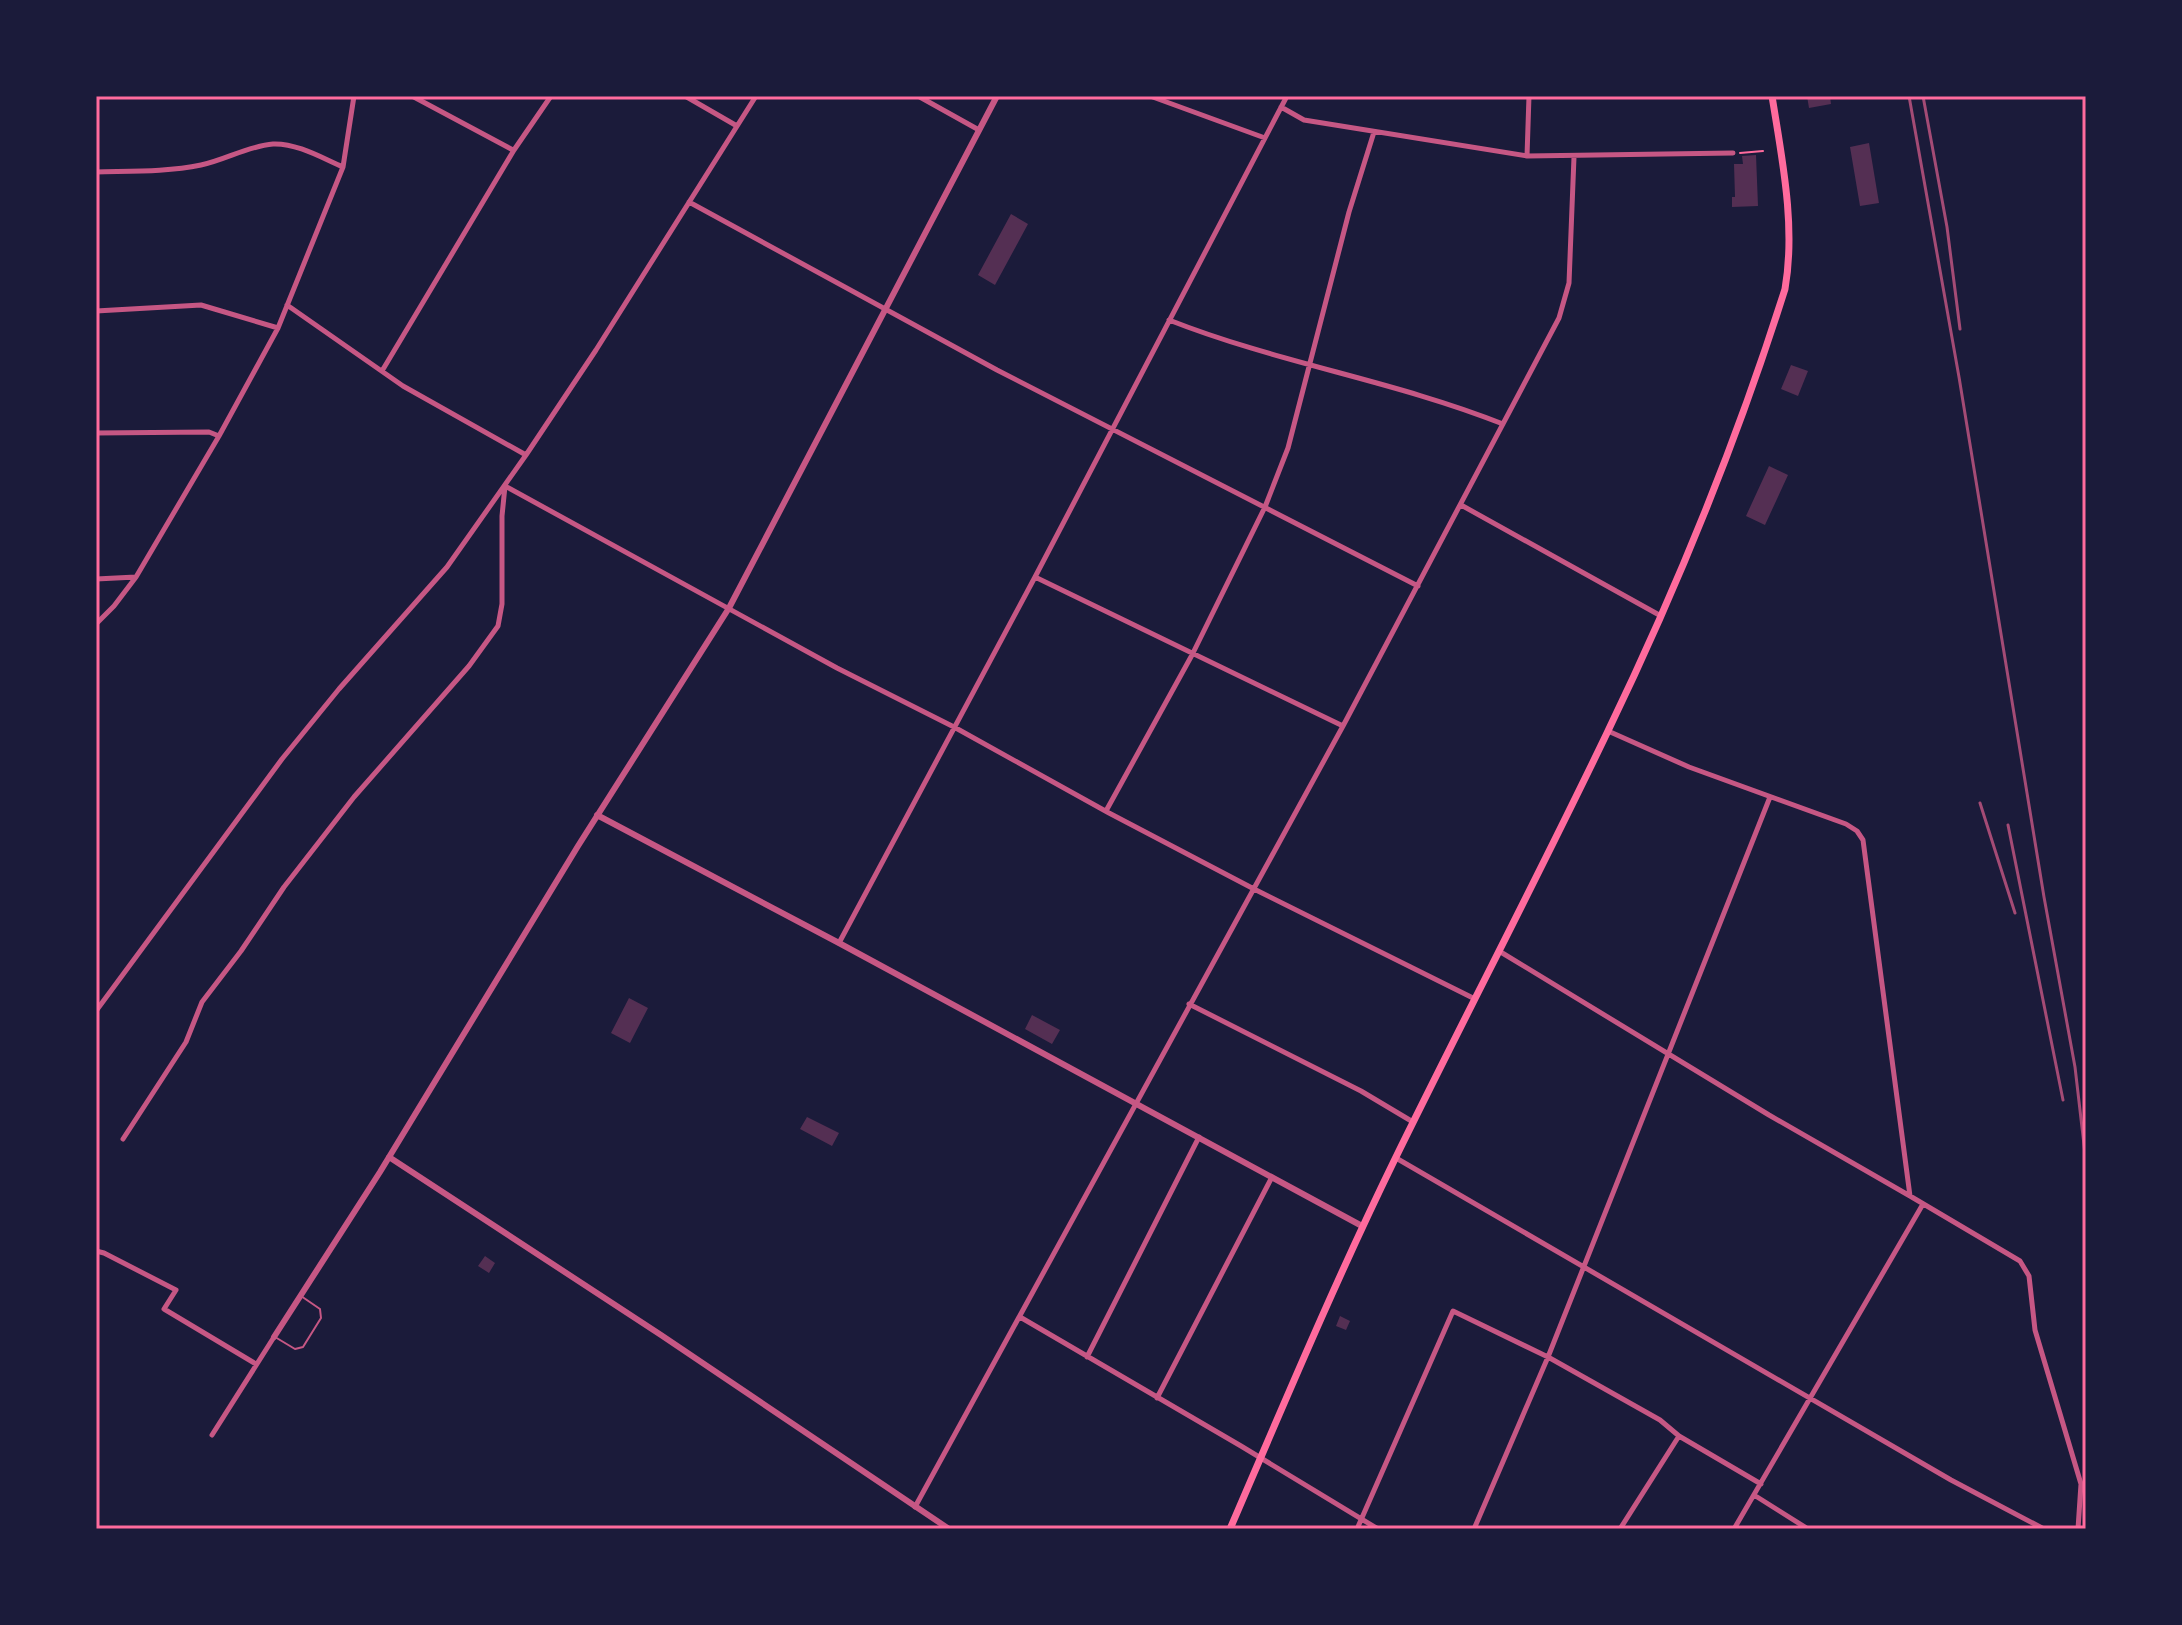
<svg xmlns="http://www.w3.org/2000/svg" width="2182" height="1625" viewBox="0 0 2182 1625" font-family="Helvetica,sans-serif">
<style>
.building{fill:#542f53}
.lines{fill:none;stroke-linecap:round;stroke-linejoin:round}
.path{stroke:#ff6b9d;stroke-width:2}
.service{stroke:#c65784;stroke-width:2}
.minor{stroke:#c65784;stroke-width:5}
.tertiary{stroke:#c65784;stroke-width:6}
.secondary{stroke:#ff6b9d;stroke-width:7}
.rail{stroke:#a44b75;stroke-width:3}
.neatline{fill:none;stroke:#ff6b9d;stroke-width:3}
</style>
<rect width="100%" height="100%" fill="#1b1b3a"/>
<path class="building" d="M 1807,96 L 1830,96 L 1831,104 L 1809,108 Z
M 1869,143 L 1879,203 L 1860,206 L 1850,147 Z
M 1756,155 L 1758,206 L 1732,207 L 1732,197 L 1735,197 L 1734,164 L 1743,164 L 1742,156 Z
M 1011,214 L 1028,224 L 995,285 L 978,275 Z
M 1791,365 L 1808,371 L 1798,396 L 1781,389 Z
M 1769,466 L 1788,475 L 1765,525 L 1746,516 Z
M 629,998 L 648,1008 L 630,1043 L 611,1033 Z
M 1032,1015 L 1060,1030 L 1052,1044 L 1025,1029 Z
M 807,1117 L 839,1133 L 832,1146 L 800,1129 Z
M 485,1256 L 495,1263 L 489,1273 L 478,1266 Z
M 1340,1316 L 1350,1321 L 1346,1330 L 1336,1326 Z"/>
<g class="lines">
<path class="path" d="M 1740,153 L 1763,151"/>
<path class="service" d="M 2085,1272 L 2086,1271
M 275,1337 L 295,1349 L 303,1347 L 321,1318 L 320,1309 L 301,1296"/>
<path class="minor" d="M 412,96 L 513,150
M 685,96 L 737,126
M 918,96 L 979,130
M 1150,96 L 1265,138
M 1281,107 L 1304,120 L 1527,156 L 1733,153
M 1527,156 L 1529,96
M 96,172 C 131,171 167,172 201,165 C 225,160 248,146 273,144 C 297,143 322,158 343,167
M 689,202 L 997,370 L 1418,586
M 287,305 L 403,386 L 526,455
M 96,311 L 201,305 L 278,328
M 1169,320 C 1278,363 1395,381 1503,424
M 382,371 L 514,150 L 551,96
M 96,433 L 209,432 L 219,436
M 1461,505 L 1661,616
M 1035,577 L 1343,726
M 96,579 L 136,577 L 219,436 L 278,328 L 343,167 L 354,96
M 96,624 L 114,606 L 136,577
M 1608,731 L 1689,767 L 1846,824 L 1857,831 L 1863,840 L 1910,1196
M 1106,811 L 1192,655 L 1265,507 L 1288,448 L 1349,212 L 1374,132
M 839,943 L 1035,577 L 1287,96
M 1499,951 L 1769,1115 L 1910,1196 L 2020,1261 L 2029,1276 L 2035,1330 L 2081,1484 L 2078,1529
M 1189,1004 L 1361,1091 L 1413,1122
M 96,1011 L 282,759 L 339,689 L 447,567 L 526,455 L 596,350 L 756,96
M 123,1139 L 186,1042 L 202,1002 L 241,951 L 284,887 L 354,797 L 469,666 L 498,626 L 502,604 L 502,516 L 505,486 L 837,668 L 954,727 L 1109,813 L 1254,889 L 1475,999
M 1396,1158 L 1951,1480 L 2044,1529
M 96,1251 L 104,1253 L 176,1290 L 164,1309 L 256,1364
M 1020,1317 L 1241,1446 L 1378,1529
M 1087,1357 L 1199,1137
M 1157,1398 L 1272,1177
M 212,1435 L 274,1337
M 1754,1495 L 1808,1529
M 915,1507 L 1343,726 L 1559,318 L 1569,283 L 1574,157
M 1357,1529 L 1453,1311 L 1548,1357 L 1660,1420 L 1679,1436 L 1761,1484
M 1474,1529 L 1548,1357 L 1770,797
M 1620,1529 L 1679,1436
M 1734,1529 L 1923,1204"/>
<path class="tertiary" d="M 597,815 L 839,943 L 1362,1226
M 389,1157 L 661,1335 L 949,1529
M 274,1337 L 380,1172 L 578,846 L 729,608 L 997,96"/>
<path class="secondary" d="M 1230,1529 C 1283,1406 1335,1282 1394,1161 C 1464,1018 1538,877 1607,733 C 1676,590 1737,441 1785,289 C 1796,226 1782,159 1772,96"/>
<path class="rail" d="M 1909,96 L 1959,377 L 2044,897 L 2075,1067 L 2086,1162
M 1923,96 L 1947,227 L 1960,329
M 1980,803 L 2015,913
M 2008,825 L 2063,1100"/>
</g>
<rect width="2182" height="1625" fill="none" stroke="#1b1b3a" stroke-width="196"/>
<rect x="98" y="98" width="1986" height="1429" class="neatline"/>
</svg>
